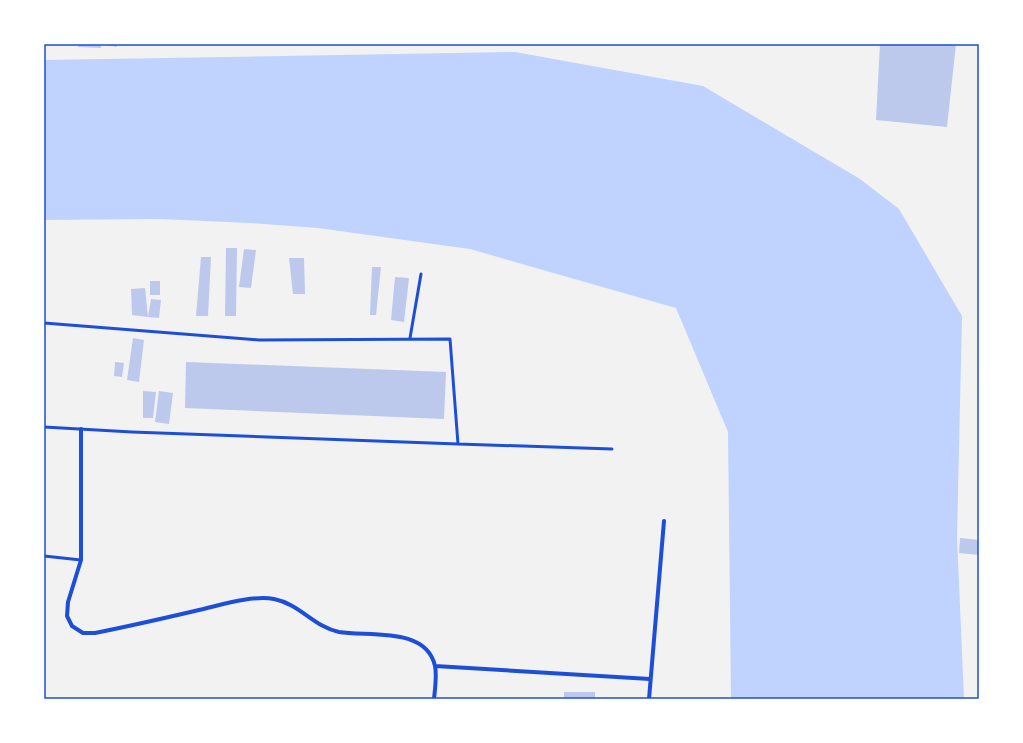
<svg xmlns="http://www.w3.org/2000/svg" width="1023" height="743" viewBox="0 0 1023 743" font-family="'DejaVu Sans',sans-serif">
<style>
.water{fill:#bfd3fe}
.building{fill:#bdc9ec}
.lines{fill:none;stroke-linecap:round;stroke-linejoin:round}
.service{stroke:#1d4ed8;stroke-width:3}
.minor{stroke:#1d4ed8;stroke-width:4}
.neatline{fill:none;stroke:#1d4ed8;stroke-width:1.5}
</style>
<rect width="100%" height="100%" fill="#f2f2f2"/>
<path class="water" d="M 515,52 L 703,86 L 860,179 L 899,209 L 962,316 L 957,537 L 964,699 L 731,699 L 728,432 L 676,308 L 470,249 L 318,228 L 249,223 L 160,219 L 44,220 L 44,60 Z"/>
<path class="building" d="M 78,44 L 101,44 L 101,48 L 78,47 Z
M 103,44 L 117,44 L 117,47 Z
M 880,44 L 956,44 L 947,127 L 876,120 Z
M 226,248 L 237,248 L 236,316 L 225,316 Z
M 244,249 L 256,250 L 251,288 L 239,287 Z
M 201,257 L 211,257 L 208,316 L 196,316 Z
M 289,258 L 304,258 L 305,294 L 293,294 Z
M 372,267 L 381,267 L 376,315 L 370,315 Z
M 395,277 L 409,278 L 404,322 L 391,320 Z
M 150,281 L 160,281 L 160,295 L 150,295 Z
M 145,288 L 148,317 L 132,315 L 131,289 Z
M 151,299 L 161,300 L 159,318 L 148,317 Z
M 133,338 L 144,340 L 139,382 L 127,380 Z
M 115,362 L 124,363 L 122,377 L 114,376 Z
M 186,362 L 446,372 L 444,419 L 185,408 Z
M 143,391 L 156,392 L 153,418 L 143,418 Z
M 159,391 L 173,393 L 169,424 L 155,422 Z
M 960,538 L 979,540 L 979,555 L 959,553 Z
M 564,692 L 595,692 L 595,699 L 564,699 Z"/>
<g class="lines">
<path class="service" d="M 44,323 L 259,340 L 450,339 L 458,444 L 132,432 L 44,427
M 410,338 L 421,274
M 458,444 L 612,449
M 44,556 L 81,560"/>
<path class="minor" d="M 81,429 L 81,560 L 68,602 L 67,616 L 72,626 L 83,633 L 95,633 C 130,626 165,618 199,610 C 221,605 252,595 274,599 C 300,604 314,627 339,632 C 368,637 426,626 435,666 C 437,675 435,689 434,699
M 435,666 L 650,679
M 649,699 L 664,521"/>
</g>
<rect width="1023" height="743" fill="none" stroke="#ffffff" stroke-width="90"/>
<rect x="45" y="45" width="933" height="653" class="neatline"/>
</svg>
